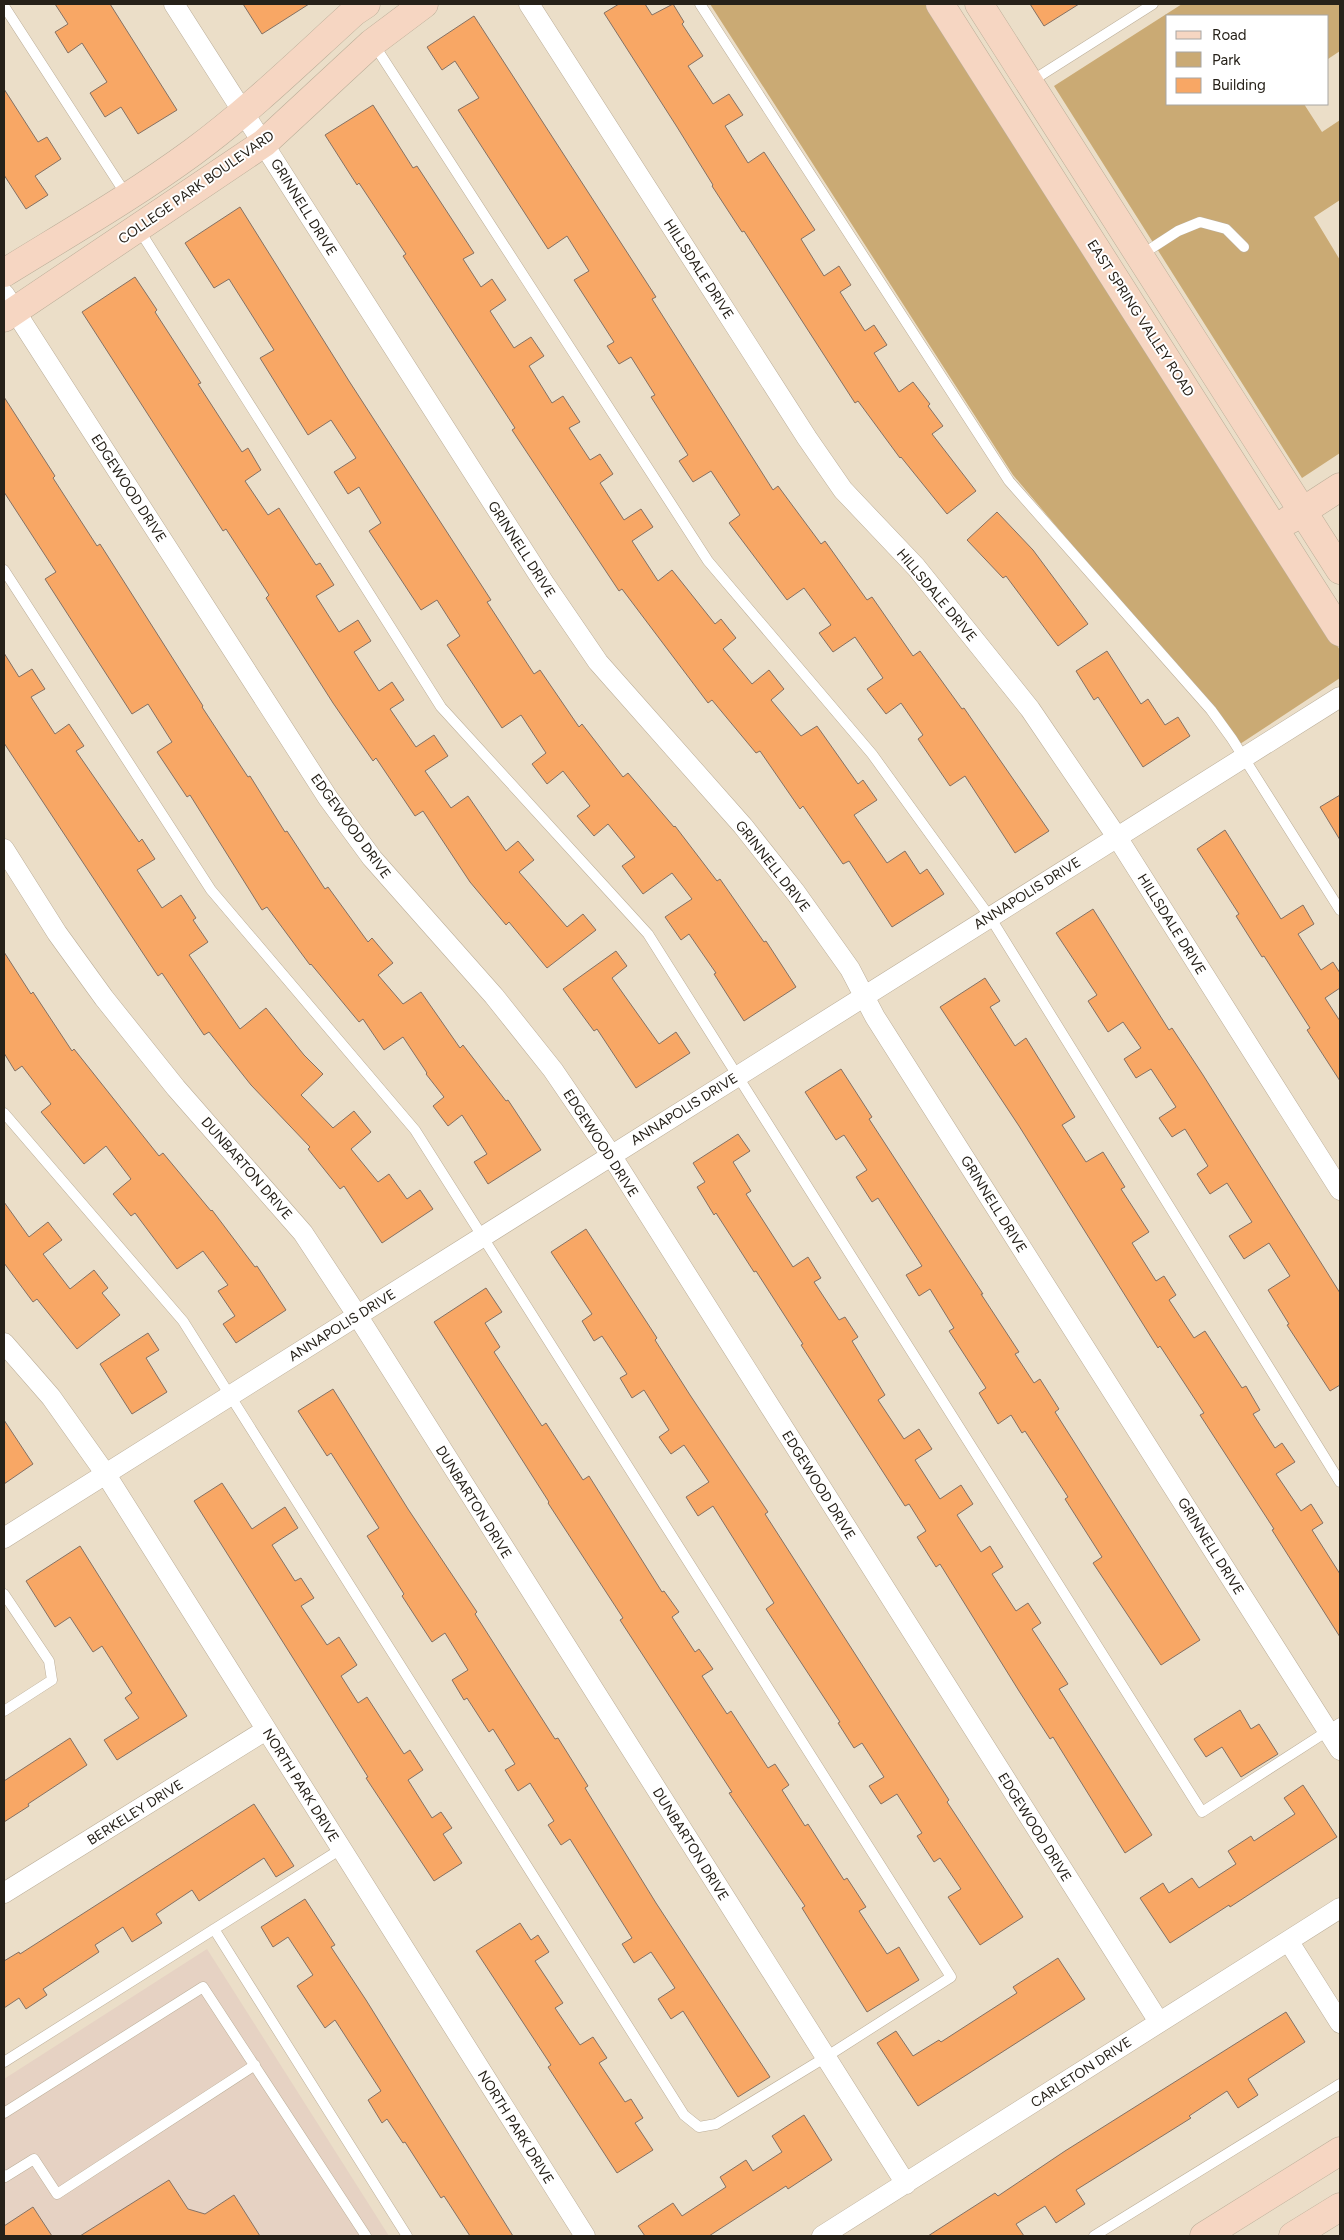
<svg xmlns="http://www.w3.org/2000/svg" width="1344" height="2240" viewBox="0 0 1344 2240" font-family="Figtree,sans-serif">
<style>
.commercial{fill:#e6d2c3}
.green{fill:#caaa74}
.building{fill:#f8a765;stroke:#857163}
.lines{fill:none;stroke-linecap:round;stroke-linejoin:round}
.lane-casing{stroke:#bbae99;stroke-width:11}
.street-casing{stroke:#bbae99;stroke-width:21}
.secondary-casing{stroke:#bbae99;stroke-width:29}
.lane{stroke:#fff;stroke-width:10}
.street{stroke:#fff;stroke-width:20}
.secondary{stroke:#f6d6c2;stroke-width:28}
.labels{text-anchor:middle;stroke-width:4;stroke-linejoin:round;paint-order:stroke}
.street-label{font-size:14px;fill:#262119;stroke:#fff}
</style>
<rect width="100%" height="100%" fill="#ebdec8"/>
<path class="commercial" d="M 207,1949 L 389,2236 L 4,2236 L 4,2079 Z"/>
<path class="green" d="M 710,4 L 928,4 L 1340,650 L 1340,678 L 1240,744 L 1013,475 Z
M 1182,4 L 1340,4 L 1340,51 L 1328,59 L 1328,16 L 1168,16 L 1168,104 L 1304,104 L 1322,132 L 1340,120 L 1340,200 L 1314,217 L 1340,260 L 1340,453 L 1302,478 L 1054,86 Z"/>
<path class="building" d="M 55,4 L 110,4 L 177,110 L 138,134 L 121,107 L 105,117 L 90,93 L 107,82 L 82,43 L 68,53 L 55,32 L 68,24 Z
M 243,4 L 309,4 L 262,34 Z
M 619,4 L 645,4 L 652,15 L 673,4 L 684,22 L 682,24 L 703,56 L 688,66 L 713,104 L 729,94 L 743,115 L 725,126 L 748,163 L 764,152 L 815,230 L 801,239 L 824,276 L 839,266 L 851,285 L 840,292 L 865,331 L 874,325 L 887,345 L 874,353 L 899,392 L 913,382 L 930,404 L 928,406 L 943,426 L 932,434 L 976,491 L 947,514 L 901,457 L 900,458 L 858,401 L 855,403 L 744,231 L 742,232 L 712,186 L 713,185 L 677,127 L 604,13 Z
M 1030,4 L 1079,4 L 1044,26 Z
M 474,16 L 656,297 L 652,299 L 773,490 L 778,486 L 821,544 L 825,541 L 867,600 L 872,597 L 913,656 L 920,651 L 962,709 L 964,708 L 1049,831 L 1015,853 L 965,776 L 950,786 L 918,739 L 923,735 L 901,703 L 886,714 L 867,689 L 883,678 L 855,637 L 833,652 L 819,633 L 831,625 L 804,588 L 787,600 L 729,523 L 740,515 L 711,471 L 693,482 L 679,461 L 688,455 L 651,397 L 655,395 L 631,357 L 619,364 L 607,346 L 614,342 L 574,280 L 589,271 L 567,236 L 548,249 L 458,110 L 479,98 L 455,61 L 442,70 L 427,47 Z
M 4,89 L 38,142 L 47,137 L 61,159 L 35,176 L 48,195 L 26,209 L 4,175 Z
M 373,105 L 413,168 L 417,166 L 474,253 L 463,259 L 481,287 L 492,279 L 506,300 L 490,311 L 514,348 L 531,337 L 544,356 L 529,366 L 552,403 L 563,396 L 580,422 L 569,428 L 590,460 L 600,454 L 613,474 L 600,483 L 624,520 L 641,509 L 653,527 L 632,541 L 658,581 L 672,570 L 715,624 L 721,619 L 736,638 L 723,649 L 752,684 L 769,670 L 784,689 L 771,700 L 801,736 L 817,726 L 858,784 L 863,780 L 877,800 L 854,815 L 887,863 L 905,851 L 920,874 L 927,869 L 944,894 L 892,927 L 849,861 L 843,864 L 803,806 L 800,809 L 760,751 L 756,753 L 712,700 L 708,703 L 622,589 L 619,591 L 512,430 L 515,428 L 403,256 L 406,254 L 359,183 L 357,185 L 325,135 Z
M 240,207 L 349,381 L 491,600 L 487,602 L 534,674 L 540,670 L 579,727 L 582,724 L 623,777 L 628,773 L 674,827 L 675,826 L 717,881 L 720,879 L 764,942 L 766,941 L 796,987 L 744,1021 L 714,974 L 716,973 L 689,934 L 681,940 L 665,917 L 692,899 L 672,873 L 643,894 L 622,866 L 635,857 L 608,824 L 594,836 L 577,816 L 590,806 L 563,771 L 547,784 L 532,764 L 546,753 L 521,715 L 502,728 L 447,645 L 460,636 L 437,600 L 421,610 L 369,531 L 381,523 L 359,487 L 348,494 L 334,472 L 356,458 L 331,420 L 308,435 L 260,358 L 274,350 L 229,279 L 214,288 L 185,243 Z
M 135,277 L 157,310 L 155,312 L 201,383 L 198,384 L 242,452 L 248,448 L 261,470 L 245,481 L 268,515 L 279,508 L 316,565 L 320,563 L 334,585 L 316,596 L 339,632 L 358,620 L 371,641 L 354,652 L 379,691 L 392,682 L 404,700 L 390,709 L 416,747 L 434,735 L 448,756 L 425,771 L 451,808 L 468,796 L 506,851 L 518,841 L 534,860 L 519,872 L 567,927 L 583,914 L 596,930 L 547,968 L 509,922 L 506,925 L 470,882 L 423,811 L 415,816 L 376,758 L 373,761 L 333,703 L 266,598 L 269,595 L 226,529 L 223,531 L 82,312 Z
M 4,397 L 55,476 L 53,478 L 97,546 L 100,544 L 203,706 L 202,707 L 248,777 L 250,776 L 285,832 L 287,831 L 325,889 L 328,887 L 368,942 L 372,938 L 393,963 L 378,975 L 403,1004 L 421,992 L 460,1048 L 463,1045 L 506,1101 L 508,1100 L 541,1150 L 488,1184 L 474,1162 L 487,1154 L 462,1115 L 448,1126 L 433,1106 L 444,1097 L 426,1074 L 427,1073 L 403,1037 L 384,1050 L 363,1019 L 359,1022 L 311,964 L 310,965 L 267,907 L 262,910 L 190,795 L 187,797 L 157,752 L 172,742 L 148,704 L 132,714 L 45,579 L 56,572 L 4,492 Z
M 997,512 L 1033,550 L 1088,624 L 1058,646 L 1006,576 L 1003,578 L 967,540 Z
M 1107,651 L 1141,704 L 1148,699 L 1165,725 L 1178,717 L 1190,736 L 1143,767 L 1098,697 L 1094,700 L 1076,671 Z
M 4,653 L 19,677 L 32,669 L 45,689 L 31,697 L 55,734 L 69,724 L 84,746 L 76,751 L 139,842 L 142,839 L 155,859 L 137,870 L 162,908 L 181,895 L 196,918 L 193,920 L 208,942 L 189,955 L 240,1029 L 266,1008 L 304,1055 L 323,1074 L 301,1095 L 333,1128 L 354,1111 L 371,1132 L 351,1149 L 378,1182 L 389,1174 L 407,1199 L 420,1190 L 433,1209 L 382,1243 L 344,1186 L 340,1189 L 308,1149 L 310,1147 L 251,1085 L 209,1032 L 204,1035 L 162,973 L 158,976 L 4,743 Z
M 1340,795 L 1340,840 L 1320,807 Z
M 1225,830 L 1281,919 L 1303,905 L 1314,924 L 1298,934 L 1321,970 L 1333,962 L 1340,973 L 1340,988 L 1325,998 L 1340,1021 L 1340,1081 L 1307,1030 L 1310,1028 L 1264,956 L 1262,957 L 1236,916 L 1239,914 L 1197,849 Z
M 1093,909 L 1169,1030 L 1172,1028 L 1203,1075 L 1340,1293 L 1340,1385 L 1330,1391 L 1287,1325 L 1289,1324 L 1268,1290 L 1290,1276 L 1269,1243 L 1244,1259 L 1229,1236 L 1252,1222 L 1227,1183 L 1210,1194 L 1197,1174 L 1208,1166 L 1185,1129 L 1172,1137 L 1159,1118 L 1176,1107 L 1151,1069 L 1136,1078 L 1124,1059 L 1141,1048 L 1123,1022 L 1108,1032 L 1088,1001 L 1097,995 L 1056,933 Z
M 616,951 L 627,966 L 612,978 L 659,1044 L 676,1032 L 690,1053 L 636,1088 L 597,1029 L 594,1031 L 563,989 Z
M 4,952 L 31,994 L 33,992 L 72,1051 L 74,1049 L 159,1156 L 163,1153 L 211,1211 L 212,1210 L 255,1267 L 257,1266 L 286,1310 L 236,1343 L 223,1324 L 235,1316 L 218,1291 L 228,1285 L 203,1251 L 177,1269 L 135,1213 L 131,1216 L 113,1194 L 131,1179 L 106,1146 L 84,1164 L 41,1112 L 51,1104 L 22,1066 L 15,1071 L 4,1053 Z
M 985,978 L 1000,1001 L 990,1007 L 1015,1046 L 1026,1038 L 1075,1117 L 1062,1125 L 1086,1162 L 1103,1152 L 1125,1187 L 1121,1189 L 1149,1232 L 1132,1243 L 1156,1281 L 1164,1276 L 1176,1295 L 1169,1300 L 1194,1338 L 1205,1331 L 1242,1388 L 1246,1386 L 1260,1410 L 1253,1414 L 1275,1448 L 1282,1443 L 1295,1462 L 1276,1474 L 1301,1511 L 1311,1504 L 1323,1523 L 1312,1530 L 1340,1574 L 1340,1637 L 1272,1530 L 1274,1529 L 1200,1415 L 1204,1413 L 1160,1346 L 1158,1348 L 1019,1126 L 940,1007 Z
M 841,1069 L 872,1117 L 869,1119 L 983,1294 L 981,1294 L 1019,1352 L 1015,1354 L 1034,1383 L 1040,1379 L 1059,1409 L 1055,1412 L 1200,1640 L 1161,1665 L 1093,1563 L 1102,1557 L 1065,1499 L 1068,1497 L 1025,1431 L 1022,1433 L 1011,1415 L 998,1424 L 979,1393 L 986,1388 L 949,1331 L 954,1328 L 930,1289 L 919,1296 L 906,1275 L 922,1266 L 878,1198 L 872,1202 L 856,1177 L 867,1170 L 844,1135 L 836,1140 L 805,1092 Z
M 738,1134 L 750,1151 L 733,1162 L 751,1191 L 746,1194 L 793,1267 L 808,1257 L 821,1278 L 814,1282 L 839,1320 L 845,1317 L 858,1337 L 852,1341 L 885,1395 L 878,1400 L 904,1439 L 919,1429 L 932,1449 L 915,1460 L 940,1499 L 961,1485 L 973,1504 L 957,1515 L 981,1552 L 990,1546 L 1003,1567 L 992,1574 L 1016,1611 L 1028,1603 L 1041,1623 L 1032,1629 L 1068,1684 L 1059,1689 L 1152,1835 L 1125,1853 L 1053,1737 L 1050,1739 L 1019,1691 L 940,1564 L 936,1567 L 917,1537 L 926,1531 L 909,1504 L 905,1506 L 801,1345 L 803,1344 L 756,1271 L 754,1272 L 716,1213 L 714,1215 L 697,1187 L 705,1182 L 693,1163 Z
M 4,1202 L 29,1237 L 48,1222 L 62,1240 L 43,1254 L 70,1289 L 94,1270 L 108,1288 L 102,1293 L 120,1315 L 77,1349 L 37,1299 L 33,1302 L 4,1263 Z
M 586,1229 L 657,1338 L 655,1340 L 690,1395 L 768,1512 L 765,1514 L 949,1800 L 947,1802 L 1023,1917 L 980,1945 L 948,1897 L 961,1889 L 940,1858 L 934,1862 L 917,1836 L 922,1833 L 897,1794 L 881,1804 L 869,1786 L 884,1777 L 862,1743 L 854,1748 L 838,1723 L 840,1722 L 766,1609 L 774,1603 L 713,1506 L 698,1516 L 686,1497 L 709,1482 L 684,1445 L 671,1454 L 659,1437 L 669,1430 L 644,1390 L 632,1398 L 620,1378 L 627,1374 L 602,1336 L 594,1341 L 582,1321 L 592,1314 L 551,1252 Z
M 486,1288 L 502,1312 L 485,1323 L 500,1347 L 494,1352 L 542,1426 L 546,1423 L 583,1480 L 589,1476 L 662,1592 L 664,1591 L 679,1612 L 672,1617 L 695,1652 L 699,1649 L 713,1669 L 702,1676 L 727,1714 L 731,1711 L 768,1768 L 775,1764 L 789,1785 L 782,1790 L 805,1826 L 808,1824 L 844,1880 L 847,1878 L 866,1907 L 859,1911 L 887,1954 L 899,1947 L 919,1980 L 867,2012 L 802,1908 L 805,1906 L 729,1793 L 732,1792 L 620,1620 L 623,1618 L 548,1503 L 549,1502 L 434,1322 Z
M 148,1333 L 159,1350 L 146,1358 L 167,1392 L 132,1414 L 100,1364 Z
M 333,1389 L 408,1509 L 477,1612 L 475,1614 L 555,1739 L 558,1738 L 588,1786 L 585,1788 L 656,1903 L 770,2077 L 738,2097 L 683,2011 L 671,2019 L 658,1999 L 675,1988 L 651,1952 L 634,1963 L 622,1944 L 632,1938 L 570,1839 L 561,1845 L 548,1825 L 554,1821 L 530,1783 L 518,1791 L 505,1770 L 515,1764 L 493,1729 L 489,1732 L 467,1698 L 464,1700 L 452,1680 L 468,1670 L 445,1633 L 432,1642 L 402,1596 L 404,1594 L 367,1536 L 379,1528 L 331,1453 L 327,1456 L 298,1411 Z
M 4,1420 L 33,1464 L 4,1484 Z
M 222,1483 L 252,1529 L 285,1507 L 298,1528 L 272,1545 L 295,1581 L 301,1578 L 314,1598 L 301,1606 L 327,1645 L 339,1637 L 357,1665 L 341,1676 L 358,1703 L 367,1697 L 404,1754 L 410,1750 L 423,1770 L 408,1780 L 432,1818 L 441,1812 L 452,1828 L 443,1834 L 462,1863 L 434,1881 L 366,1778 L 368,1777 L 194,1501 Z
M 80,1546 L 187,1716 L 117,1760 L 104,1740 L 139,1718 L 125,1698 L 132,1693 L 102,1646 L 93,1652 L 70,1617 L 55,1627 L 26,1581 Z
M 1240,1710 L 1251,1729 L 1259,1724 L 1278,1754 L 1241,1777 L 1222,1747 L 1206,1757 L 1194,1739 Z
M 70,1738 L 87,1765 L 28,1804 L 29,1806 L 4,1822 L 4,1781 Z
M 1303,1785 L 1337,1837 L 1230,1907 L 1229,1905 L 1170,1943 L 1140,1898 L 1163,1883 L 1169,1893 L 1192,1878 L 1199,1888 L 1236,1864 L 1228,1851 L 1251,1836 L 1254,1841 L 1295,1814 L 1284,1798 Z
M 254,1804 L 294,1866 L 276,1877 L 264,1858 L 199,1901 L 192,1890 L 156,1914 L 162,1923 L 132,1942 L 123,1927 L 95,1945 L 99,1952 L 43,1989 L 47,1995 L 26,2009 L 19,1998 L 4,2008 L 4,1961 L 19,1952 L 20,1954 Z
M 305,1899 L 335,1945 L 331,1947 L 366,2000 L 513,2236 L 470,2236 L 444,2196 L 441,2198 L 405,2142 L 403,2143 L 387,2119 L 382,2123 L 368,2100 L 381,2091 L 335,2020 L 325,2028 L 297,1986 L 313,1975 L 288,1937 L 273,1947 L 261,1927 Z
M 520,1923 L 531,1940 L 538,1935 L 549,1952 L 535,1961 L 563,2003 L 555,2008 L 580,2045 L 593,2037 L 607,2058 L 599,2063 L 625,2102 L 631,2099 L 643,2118 L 635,2123 L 653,2150 L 617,2173 L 548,2067 L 551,2065 L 476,1951 Z
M 1058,1958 L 1085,1999 L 918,2106 L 877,2043 L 896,2031 L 913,2056 L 939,2040 L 941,2042 L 1017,1993 L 1013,1987 Z
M 1286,2012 L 1305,2042 L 1248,2079 L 1258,2095 L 1238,2108 L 1227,2091 L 1189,2116 L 1191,2118 L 1076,2190 L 1085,2204 L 1056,2223 L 1045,2206 L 1016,2224 L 1024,2236 L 928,2236 L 995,2193 L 998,2196 L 1065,2151 Z
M 804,2115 L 832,2160 L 788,2189 L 786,2186 L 709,2236 L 645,2236 L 638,2226 L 673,2203 L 682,2216 L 726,2187 L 720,2177 L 746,2160 L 753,2171 L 782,2152 L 772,2136 Z
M 169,2180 L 188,2209 L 205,2214 L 234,2195 L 260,2236 L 80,2236 Z
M 33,2207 L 52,2236 L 4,2236 L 4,2226 Z"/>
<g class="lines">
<defs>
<path id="lane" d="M 700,4 L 1009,481 L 1211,710 L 1232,739 L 1340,910
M 4,6 L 127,196
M 373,43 L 708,561 L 872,754 L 990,917 L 1340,1482
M 1030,82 L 1153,4
M 138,228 L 441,707 L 648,934 L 1202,1812 L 1340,1723
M 1141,255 L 1178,231 L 1200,222 L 1226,229 L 1244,247
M 4,570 L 211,890 L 415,1130 L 951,1977 L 826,2057 L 716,2124 L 699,2127 L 684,2115 L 183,1321 L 4,1113
M 4,1594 L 49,1661 L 52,1680 L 4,1711
M 214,1929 L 407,2236
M 4,2062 L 341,1849
M 4,2113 L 203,1987 L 366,2236
M 4,2175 L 5,2177 L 34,2159 L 57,2194 L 255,2065
M 1094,2236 L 1340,2084"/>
<path id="street" d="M 174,4 L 544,583 L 598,662 L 743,826 L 796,893 L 850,969 L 875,1017 L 1340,1750
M 529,4 L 807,438 L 843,490 L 916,567 L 1030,709 L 1117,837 L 1340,1190
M 4,294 L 328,798 L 372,858 L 494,996 L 553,1070 L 611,1155 L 1159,2022
M 4,849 L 57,933 L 104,998 L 176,1088 L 303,1233 L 357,1315 L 906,2184
M 4,1343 L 51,1397 L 105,1473 L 585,2236
M 4,1538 L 1340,697
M 4,1893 L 266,1730
M 1289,1942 L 1340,2023
M 822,2236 L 1340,1908"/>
<path id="secondary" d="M 940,4 L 1340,632
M 979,4 L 1340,570
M 4,273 C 67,234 133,196 193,152 C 250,110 301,60 354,12 L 366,4
M 4,318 L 264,143 L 372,43 L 424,4
M 1289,520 L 1340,487
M 1204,2236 L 1340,2151
M 1293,2236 L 1340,2207"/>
</defs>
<use href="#lane" class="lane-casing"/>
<use href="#street" class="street-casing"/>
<use href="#secondary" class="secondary-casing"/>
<use href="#lane" class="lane"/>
<use href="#street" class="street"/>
<use href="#secondary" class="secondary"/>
</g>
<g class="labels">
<g class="street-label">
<text transform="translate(196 187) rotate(-35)" y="5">COLLEGE PARK BOULEVARD</text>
<text transform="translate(304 207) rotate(58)" y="5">GRINNELL DRIVE</text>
<text transform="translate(699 269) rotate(57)" y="5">HILLSDALE DRIVE</text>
<text transform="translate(1141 318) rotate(57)" y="5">EAST SPRING VALLEY ROAD</text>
<text transform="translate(129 488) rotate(57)" y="5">EDGEWOOD DRIVE</text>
<text transform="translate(522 549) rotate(57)" y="5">GRINNELL DRIVE</text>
<text transform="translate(937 595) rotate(50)" y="5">HILLSDALE DRIVE</text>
<text transform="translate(351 826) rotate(54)" y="5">EDGEWOOD DRIVE</text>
<text transform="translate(773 866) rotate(52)" y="5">GRINNELL DRIVE</text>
<text transform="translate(1027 893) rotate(-32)" y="5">ANNAPOLIS DRIVE</text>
<text transform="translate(1172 924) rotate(58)" y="5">HILLSDALE DRIVE</text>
<text transform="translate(684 1109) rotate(-32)" y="5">ANNAPOLIS DRIVE</text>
<text transform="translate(601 1143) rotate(57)" y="5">EDGEWOOD DRIVE</text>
<text transform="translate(247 1168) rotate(49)" y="5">DUNBARTON DRIVE</text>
<text transform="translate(994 1204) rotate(58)" y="5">GRINNELL DRIVE</text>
<text transform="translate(342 1325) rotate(-32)" y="5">ANNAPOLIS DRIVE</text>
<text transform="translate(819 1485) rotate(58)" y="5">EDGEWOOD DRIVE</text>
<text transform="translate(474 1502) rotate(58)" y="5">DUNBARTON DRIVE</text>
<text transform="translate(1211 1546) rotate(58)" y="5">GRINNELL DRIVE</text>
<text transform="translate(301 1785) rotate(58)" y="5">NORTH PARK DRIVE</text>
<text transform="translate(135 1812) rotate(-32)" y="5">BERKELEY DRIVE</text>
<text transform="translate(1035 1827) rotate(58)" y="5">EDGEWOOD DRIVE</text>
<text transform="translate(691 1844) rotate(58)" y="5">DUNBARTON DRIVE</text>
<text transform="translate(1081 2072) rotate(-33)" y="5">CARLETON DRIVE</text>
<text transform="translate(516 2127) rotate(58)" y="5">NORTH PARK DRIVE</text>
</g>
</g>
<rect width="1344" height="2240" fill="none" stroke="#262119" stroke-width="10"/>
<rect x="1166" y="15" width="162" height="90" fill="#ffffff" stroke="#a8a6a3"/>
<rect x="1176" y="31" width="25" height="8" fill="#f6d6c2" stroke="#a8a6a3"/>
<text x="1212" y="40" font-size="15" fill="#262119">Road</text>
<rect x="1176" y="52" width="25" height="15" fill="#caaa74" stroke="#a8a6a3"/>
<text x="1212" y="65" font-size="15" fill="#262119">Park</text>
<rect x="1176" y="78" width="25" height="15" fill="#f8a765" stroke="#a8a6a3"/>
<text x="1212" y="90" font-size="15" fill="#262119">Building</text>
</svg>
